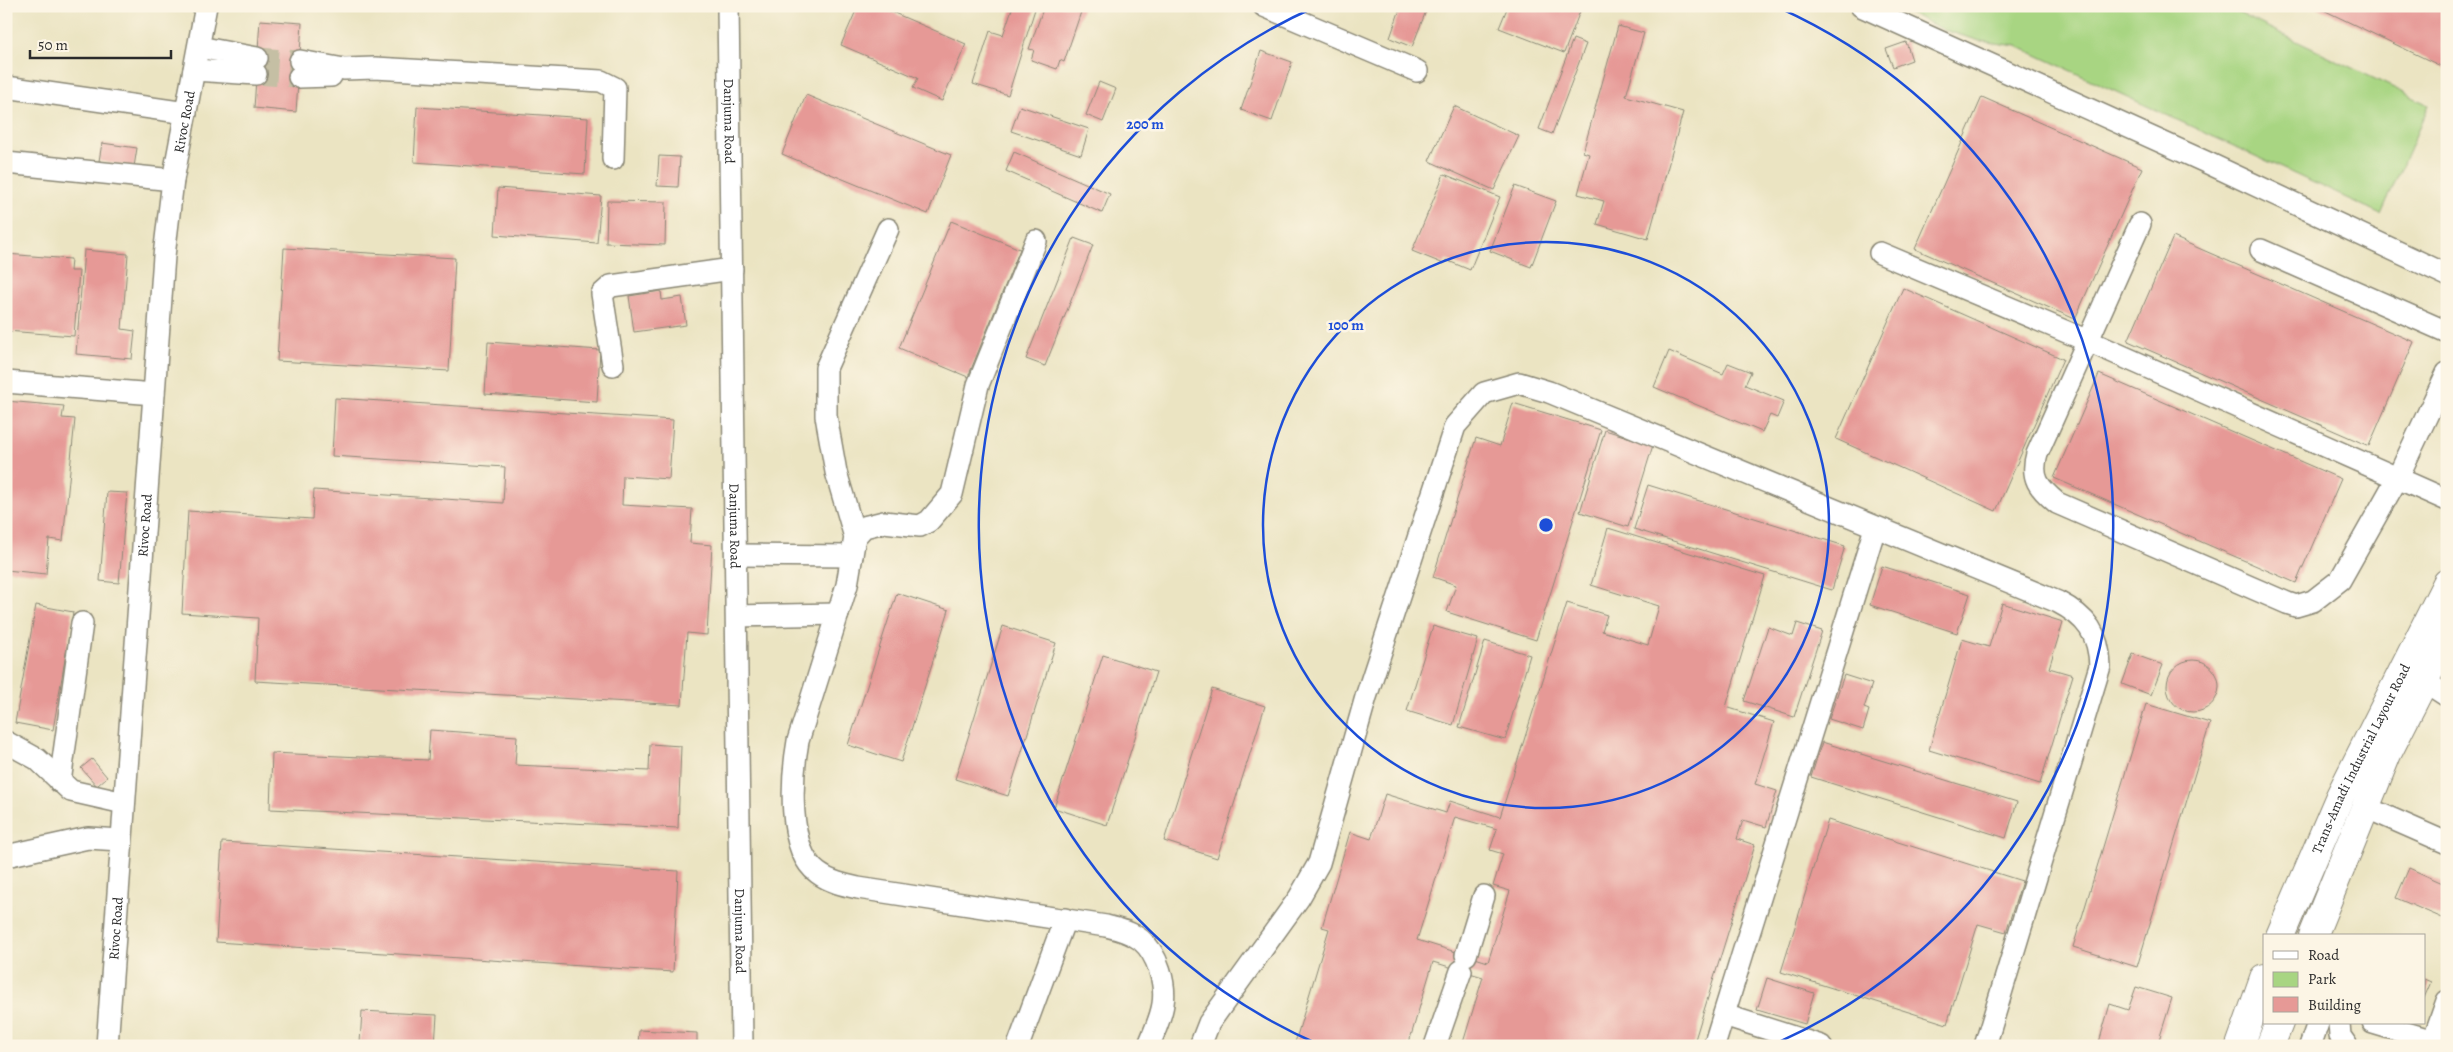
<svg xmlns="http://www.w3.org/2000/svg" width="2453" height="1052" viewBox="0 0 2453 1052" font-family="Alegreya,serif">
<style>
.green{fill:#a8d582;stroke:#6a8056}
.building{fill:#e69996;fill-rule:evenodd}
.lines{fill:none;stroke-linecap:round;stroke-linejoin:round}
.minor-tunnel{stroke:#c5bfa4;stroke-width:21;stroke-dasharray:21 11;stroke-linecap:butt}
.minor-casing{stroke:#8b8876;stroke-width:24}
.major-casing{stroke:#8b8876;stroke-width:30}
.minor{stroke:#fff;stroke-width:21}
.major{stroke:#fff;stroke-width:28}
.ring{fill:none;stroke:#1d4ed8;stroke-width:2.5}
.labels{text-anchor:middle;stroke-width:5;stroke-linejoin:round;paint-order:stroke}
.street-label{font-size:14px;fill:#2b2b2b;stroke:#fcf5e5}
.centre{fill:#1d4ed8;stroke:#fcf5e5;stroke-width:2.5}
.ring-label{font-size:15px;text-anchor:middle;font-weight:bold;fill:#1d4ed8;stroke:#fcf5e5;stroke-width:5;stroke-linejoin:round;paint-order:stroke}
</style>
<rect width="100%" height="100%" fill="#fcf5e5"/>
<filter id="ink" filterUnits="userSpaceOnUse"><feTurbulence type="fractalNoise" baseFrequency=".02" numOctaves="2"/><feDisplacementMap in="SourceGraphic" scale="10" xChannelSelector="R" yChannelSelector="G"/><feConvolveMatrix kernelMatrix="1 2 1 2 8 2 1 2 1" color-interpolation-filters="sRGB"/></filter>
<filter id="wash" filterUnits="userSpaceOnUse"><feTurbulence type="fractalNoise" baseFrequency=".0096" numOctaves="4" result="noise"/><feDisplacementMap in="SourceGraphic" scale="20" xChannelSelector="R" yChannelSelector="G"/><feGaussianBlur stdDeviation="1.12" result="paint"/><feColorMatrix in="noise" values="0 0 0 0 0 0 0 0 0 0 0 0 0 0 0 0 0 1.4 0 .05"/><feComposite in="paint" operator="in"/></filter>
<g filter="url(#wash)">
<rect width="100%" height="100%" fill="#ebe4c2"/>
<path class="green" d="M 1895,6 L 2224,6 L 2429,105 L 2381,214 L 2017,46 L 1980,41 L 1944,30 Z"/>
<g id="blocks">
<path class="building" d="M 858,6 L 878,6 L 966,44 L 942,101 L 913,88 L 918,78 L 841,45 Z
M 1013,6 L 1036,6 L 1008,95 L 973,84 L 990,31 L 1003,35 Z
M 1044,6 L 1083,6 L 1064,62 L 1060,60 L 1057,69 L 1031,60 L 1034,50 L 1029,49 Z
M 1401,6 L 1428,6 L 1412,47 L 1390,38 Z
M 1508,6 L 1582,6 L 1564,53 L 1499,28 Z
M 2315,6 L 2447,6 L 2447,69 Z
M 260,20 L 302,23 L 296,112 L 254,108 Z
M 1618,26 L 1644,33 L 1626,96 L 1683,112 L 1648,239 L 1597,224 L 1604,201 L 1578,194 L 1589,154 L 1583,152 Z
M 1573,39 L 1586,44 L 1552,134 L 1539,129 Z
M 1906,42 L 1912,60 L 1893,67 L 1886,49 Z
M 1261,51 L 1292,62 L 1272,121 L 1241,110 Z
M 1099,82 L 1116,89 L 1103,122 L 1086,115 Z
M 806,95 L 951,155 L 928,214 L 782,154 Z
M 1982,97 L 2142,168 L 2075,319 L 1915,249 Z
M 1020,106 L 1089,129 L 1081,155 L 1011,131 Z
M 1454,106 L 1519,136 L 1494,190 L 1429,161 Z
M 417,107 L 588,118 L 585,174 L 414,162 Z
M 102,143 L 137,148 L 134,167 L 99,161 Z
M 1014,152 L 1110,194 L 1102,213 L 1006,171 Z
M 659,156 L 680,157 L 678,187 L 657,186 Z
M 1444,174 L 1500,197 L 1470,270 L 1446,260 L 1444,264 L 1412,251 Z
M 1515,186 L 1556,201 L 1531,267 L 1490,251 Z
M 498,188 L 601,196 L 597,243 L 495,235 Z
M 607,201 L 666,202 L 665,245 L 606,243 Z
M 951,221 L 1020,249 L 968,377 L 899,348 Z
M 2173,237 L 2414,342 L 2369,446 L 2128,341 Z
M 1074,238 L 1093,245 L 1045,366 L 1026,359 Z
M 284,248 L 455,258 L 449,371 L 277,361 Z
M 84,250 L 128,254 L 122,329 L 135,331 L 132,359 L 76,354 Z
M 6,254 L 71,259 L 70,271 L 79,271 L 74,336 L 6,331 Z
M 1903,288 L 2063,359 L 1996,511 L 1836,439 Z
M 661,291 L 662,300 L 682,297 L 686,325 L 634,332 L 629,296 Z
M 488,342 L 600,350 L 597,402 L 485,394 Z
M 1669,351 L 1723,374 L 1728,363 L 1751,372 L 1745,385 L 1784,401 L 1777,418 L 1770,415 L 1762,432 L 1654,387 Z
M 2099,374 L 2341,479 L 2296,583 L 2054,478 Z
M 335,398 L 673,420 L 669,479 L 623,476 L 622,505 L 692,509 L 690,543 L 712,545 L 707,635 L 687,633 L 682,705 L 255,681 L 258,618 L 182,613 L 188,511 L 312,519 L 314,490 L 503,503 L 505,467 L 332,456 Z
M 6,401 L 64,406 L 62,418 L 75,419 L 63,541 L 49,539 L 46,574 L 6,570 Z
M 1513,403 L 1601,430 L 1536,640 L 1447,612 L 1456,585 L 1433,577 L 1476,438 L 1500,446 Z
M 1605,430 L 1653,445 L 1628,527 L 1580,512 Z
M 1648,485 L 1845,546 L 1832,590 L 1634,529 Z
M 107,492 L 127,493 L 119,583 L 100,581 Z
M 1608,528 L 1765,576 L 1726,707 L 1774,722 L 1755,784 L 1777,791 L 1766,827 L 1743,820 L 1737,839 L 1755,845 L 1693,1046 L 1462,1046 L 1483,977 L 1433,962 L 1408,1046 L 1294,1046 L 1329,929 L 1322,927 L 1350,832 L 1371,839 L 1385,794 L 1446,813 L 1450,801 L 1500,817 L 1567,603 L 1607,615 L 1602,631 L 1648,645 L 1659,606 L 1591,585 ZM 1455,817 L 1497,829 L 1490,850 L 1503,854 L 1493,886 L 1510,891 L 1488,962 L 1417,940 Z
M 1882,566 L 1970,594 L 1957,633 L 1870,605 Z
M 897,593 L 949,610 L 901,762 L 848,745 Z
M 2002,603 L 2063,622 L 2049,668 L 2073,675 L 2040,784 L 1929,750 L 1962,639 L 1989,647 Z
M 36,605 L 73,612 L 53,730 L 15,723 Z
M 1797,623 L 1822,631 L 1794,717 L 1744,701 L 1768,627 L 1793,636 Z
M 1003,626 L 1056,643 L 1008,796 L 955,779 Z
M 1433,626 L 1478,639 L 1453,725 L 1407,711 Z
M 1485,641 L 1530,655 L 1505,740 L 1459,727 Z
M 2133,654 L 2163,665 L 2151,695 L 2122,684 Z
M 1103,655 L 1156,672 L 1107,825 L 1054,808 Z
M2167 686a26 26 0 1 1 52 0a26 26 0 1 1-52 0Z
M 1844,675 L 1872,684 L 1864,708 L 1869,710 L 1863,730 L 1829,719 Z
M 1212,689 L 1265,706 L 1217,858 L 1164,841 Z
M 2146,704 L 2210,723 L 2137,967 L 2073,947 Z
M 430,730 L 517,736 L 515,765 L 649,771 L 650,744 L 681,746 L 678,828 L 270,809 L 272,753 L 428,760 Z
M 1822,742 L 2017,802 L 2006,838 L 1811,777 Z
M 92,759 L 107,777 L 97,786 L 81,768 Z
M 1828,820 L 2022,881 L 2006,932 L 1978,924 L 1947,1024 L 1781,972 Z
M 222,842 L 678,871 L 673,972 L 216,942 Z
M 2409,868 L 2447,885 L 2447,920 L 2396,898 Z
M 1767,978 L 1814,993 L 1805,1024 L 1757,1010 Z
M 2424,979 L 2431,982 L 2424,998 Z
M 2136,987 L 2172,998 L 2158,1043 L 2166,1046 L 2098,1046 L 2110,1004 L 2128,1010 Z
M 362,1011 L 437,1015 L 435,1046 L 360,1043 Z
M 639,1030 L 697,1033 L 697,1046 L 638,1046 Z"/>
</g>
</g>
<g filter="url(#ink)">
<use href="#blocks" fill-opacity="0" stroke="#8b8876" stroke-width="1"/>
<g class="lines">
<path class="minor-tunnel" d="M 257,58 L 300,61
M 256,74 L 299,77"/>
<defs>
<g id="minor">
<path id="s1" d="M 728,6 L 742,1046"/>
<path d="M 1264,6 L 1417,71"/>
<path d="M 1861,6 L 2208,163 L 2447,275"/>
<path d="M 199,47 L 257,58"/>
<path d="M 300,61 L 344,69 L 375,68 L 601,81 L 615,88 L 613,159"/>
<path d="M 194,70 L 256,74"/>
<path d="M 299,77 L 331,76"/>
<path d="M 6,87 L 186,113"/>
<path d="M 6,163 L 173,180"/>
<path d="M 2140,224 L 2037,454 C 2030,478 2039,488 2057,503 L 2287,603 L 2296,606 L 2313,601 L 2340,580 L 2398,477 L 2447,373"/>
<path d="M 1036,241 L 978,385 L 952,494 L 929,521 L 920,526 L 884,522 L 864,527 L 855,537 L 847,585 L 798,741 C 792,775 786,850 818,873 C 830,882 844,885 858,888 L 1106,926 C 1118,929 1131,932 1141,940 C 1158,954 1166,984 1163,1004 C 1161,1018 1154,1032 1149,1045"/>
<path d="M 2261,250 L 2447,332"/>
<path d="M 1880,253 L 2088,341 L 2447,500"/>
<path d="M 613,365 L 602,294 L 611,286 L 732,269"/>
<path d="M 6,382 L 154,394"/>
<path d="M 855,537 L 836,472 L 826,416 L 826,368 L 888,229"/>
<path d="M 736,555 L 852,556"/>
<path d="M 737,616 L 838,614"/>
<path d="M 2424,681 L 2447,696"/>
<path d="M 6,742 L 37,759 L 71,791 L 124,803"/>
<path d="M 60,782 L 82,623"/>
<path d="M 2365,807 L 2447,843"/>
<path d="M 6,856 L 88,838 L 120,840"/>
<path d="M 1466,955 L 1484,896"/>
<path d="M 1724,1015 L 1821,1046"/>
<path d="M 2339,1023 L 2340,1036 L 2347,1046"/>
<path d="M 2373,1023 L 2447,1045"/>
<path d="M 2433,1041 L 2447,1001"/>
<path id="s2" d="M 107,1046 L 164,256 L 173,180 L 206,6"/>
<path d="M 1018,1046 L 1065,919"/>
<path d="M 1200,1046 L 1209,1023 L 1299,898 L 1319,863 L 1366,697 L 1455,426 L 1484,393 L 1519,383 L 1549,392 L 2058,602 C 2087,617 2099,634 2100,666 L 1985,1046"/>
<path d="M 1435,1046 L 1461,971"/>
<path d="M 1714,1046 L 1875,528"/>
<path d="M 2310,1046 L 2318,1023"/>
</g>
<g id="major">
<path id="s3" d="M 2280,936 L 2340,796 L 2447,583"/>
<path d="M 2313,936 L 2387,754 L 2447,636"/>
<path d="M 2240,1046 L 2264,978"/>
<path d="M 2270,1046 L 2279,1023"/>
</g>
</defs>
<use href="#minor" class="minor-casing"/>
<use href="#major" class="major-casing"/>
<use href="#minor" class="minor"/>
<use href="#major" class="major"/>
</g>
</g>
<g class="ring">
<circle cx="1546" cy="525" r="283"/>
<path d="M1320 1045A567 567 0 0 1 1315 7M1777 7A567 567 0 0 1 1772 1045"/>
</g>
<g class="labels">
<g class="street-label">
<text dy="5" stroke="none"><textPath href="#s1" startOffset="115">Danjuma Road</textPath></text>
<text dy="5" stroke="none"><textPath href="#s2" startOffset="928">Rivoc Road</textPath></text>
<text dy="5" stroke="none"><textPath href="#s2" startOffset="522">Rivoc Road</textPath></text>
<text dy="5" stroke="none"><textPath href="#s1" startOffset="520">Danjuma Road</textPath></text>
<text dy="5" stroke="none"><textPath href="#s3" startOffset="195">Trans-Amadi Industrial Layour Road</textPath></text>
<text dy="5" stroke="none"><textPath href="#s2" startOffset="118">Rivoc Road</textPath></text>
<text dy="5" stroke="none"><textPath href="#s1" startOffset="925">Danjuma Road</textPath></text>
</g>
</g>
<circle cx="1546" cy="525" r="8" class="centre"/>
<g class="ring-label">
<text x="1145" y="129">200 m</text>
<text x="1346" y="330">100 m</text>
</g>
<rect width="2453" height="1052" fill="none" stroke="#fcf5e5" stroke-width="25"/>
<rect x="2263" y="934" width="162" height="90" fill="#fcf5e5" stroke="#a8a49b"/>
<rect x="2273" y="951" width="25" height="8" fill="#ffffff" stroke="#a8a49b"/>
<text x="2308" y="960" font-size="15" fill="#2b2b2b">Road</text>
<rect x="2273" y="972" width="25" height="15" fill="#a8d582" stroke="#a8a49b"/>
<text x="2308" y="984" font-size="15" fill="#2b2b2b">Park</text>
<rect x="2273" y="997" width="25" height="15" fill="#e69996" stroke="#a8a49b"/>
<text x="2308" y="1010" font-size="15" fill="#2b2b2b">Building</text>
<path d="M30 50v8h141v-8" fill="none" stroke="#2b2b2b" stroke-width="2.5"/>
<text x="38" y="50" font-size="15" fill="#2b2b2b" stroke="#fcf5e5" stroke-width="4" paint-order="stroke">50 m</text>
</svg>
